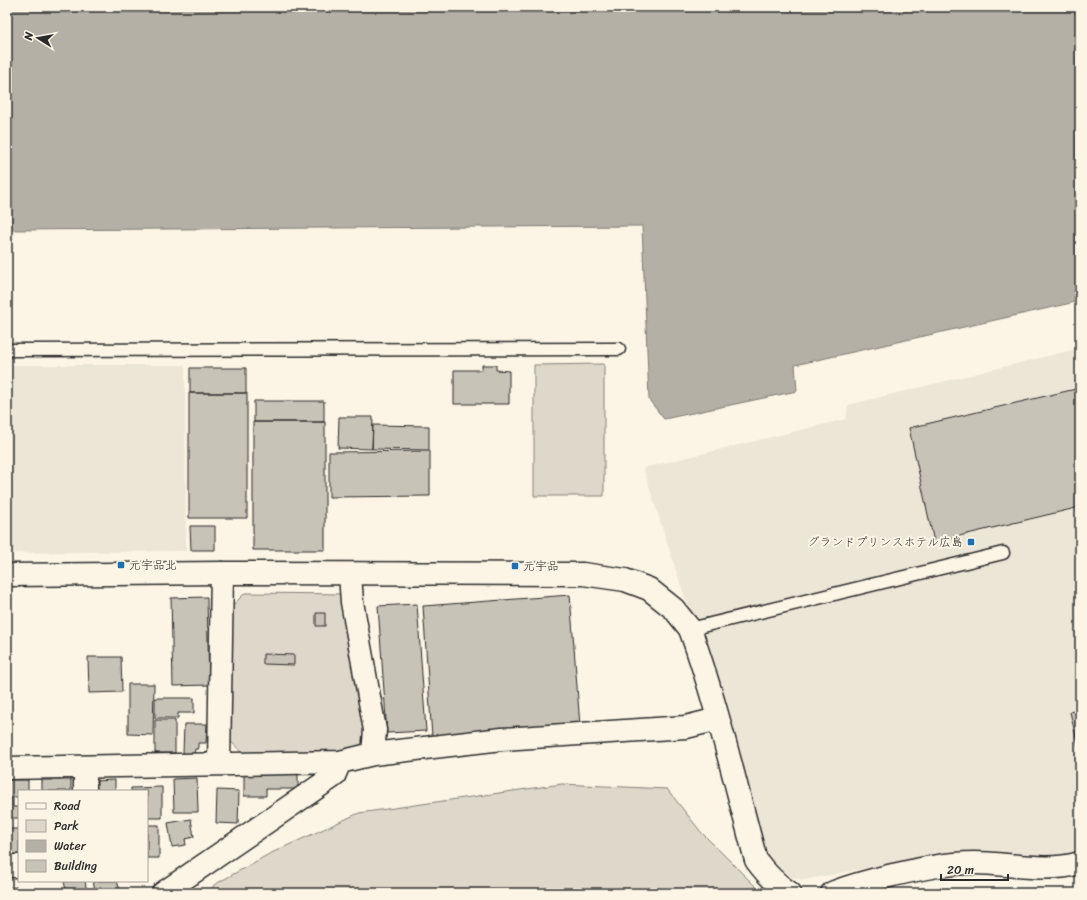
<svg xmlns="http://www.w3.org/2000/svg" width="1087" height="900" viewBox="0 0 1087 900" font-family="Sriracha,'Klee One',sans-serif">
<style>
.built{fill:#ece6d7}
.green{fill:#ded8ca;stroke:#84827a}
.water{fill:#b4b0a5;stroke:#7d7b74}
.building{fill:#c8c3b7;stroke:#2b2b2b}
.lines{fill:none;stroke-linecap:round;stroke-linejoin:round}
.service-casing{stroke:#2b2b2b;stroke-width:15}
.minor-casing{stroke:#2b2b2b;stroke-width:25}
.tertiary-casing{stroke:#2b2b2b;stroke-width:25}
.service{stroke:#fcf5e5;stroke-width:12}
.minor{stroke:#fcf5e5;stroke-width:22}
.tertiary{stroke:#fcf5e5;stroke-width:22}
.poi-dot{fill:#1f6fb2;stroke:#fcf5e5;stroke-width:1.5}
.labels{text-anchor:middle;stroke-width:4;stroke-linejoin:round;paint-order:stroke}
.poi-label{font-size:12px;fill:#2b2b2b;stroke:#fcf5e5;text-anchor:start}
</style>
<rect width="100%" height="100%" fill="#fcf5e5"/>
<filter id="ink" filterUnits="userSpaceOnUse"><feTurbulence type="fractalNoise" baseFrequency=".025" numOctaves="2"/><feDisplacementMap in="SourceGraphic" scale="8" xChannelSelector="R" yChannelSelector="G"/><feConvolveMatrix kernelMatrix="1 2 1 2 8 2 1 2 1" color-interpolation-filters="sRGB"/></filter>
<g filter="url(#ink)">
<path class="built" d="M 1080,348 L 1080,854 L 1054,858 L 968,852 L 922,857 L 804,880 L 781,875 L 765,856 L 709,647 L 685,598 L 643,468 L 846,419 L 848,405 Z
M 7,365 L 185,365 L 186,551 L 7,553 Z"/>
<path class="green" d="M 604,364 L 604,496 L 534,496 L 534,365 Z
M 245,593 L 347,594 L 370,734 L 361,753 L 244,754 L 229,740 L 231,607 Z
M 562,784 L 667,789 L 701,832 L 762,893 L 209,893 L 214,885 L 269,854 L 359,813 Z"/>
<path class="water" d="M 7,7 L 1080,7 L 1080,301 L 795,365 L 797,391 L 664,419 L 649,400 L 642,226 L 7,230 Z"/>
<path class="building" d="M 482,365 L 496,365 L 496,370 L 509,371 L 509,404 L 454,404 L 454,370 L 482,370 Z
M 190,368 L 246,368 L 246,393 L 190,393 Z
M 1080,388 L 1080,507 L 934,542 L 909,428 Z
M 189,393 L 247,393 L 247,518 L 189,518 Z
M 254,401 L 324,401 L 324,422 L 254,422 Z
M 339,417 L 373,417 L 372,449 L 338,448 Z
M 253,422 L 325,422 L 325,550 L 253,550 Z
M 373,425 L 429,426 L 429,450 L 372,449 Z
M 430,451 L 430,496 L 329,497 L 329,452 Z
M 190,526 L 215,526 L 215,550 L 191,550 Z
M 570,595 L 580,726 L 432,737 L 423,606 Z
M 207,597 L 209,685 L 173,686 L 171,598 Z
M 417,604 L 426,731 L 387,733 L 378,606 Z
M 316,613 L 325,613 L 325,626 L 316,626 Z
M 263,654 L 294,655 L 294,665 L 263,664 Z
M 88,657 L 121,657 L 122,692 L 89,693 Z
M 128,684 L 154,684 L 153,735 L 128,734 Z
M 155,698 L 194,698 L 194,713 L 178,713 L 178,718 L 155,718 Z
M 1080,709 L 1080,754 L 1070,712 Z
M 155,720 L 175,720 L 175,753 L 155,753 Z
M 184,724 L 207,724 L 206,743 L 198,743 L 198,749 L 195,749 L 194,754 L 183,754 Z
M 244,772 L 298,772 L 298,789 L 266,789 L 266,796 L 244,796 Z
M 197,778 L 198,812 L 174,812 L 173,779 Z
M 7,780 L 28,780 L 28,791 L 19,791 L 19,797 L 13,797 L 13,807 L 19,807 L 19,818 L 7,818 Z
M 42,780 L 71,780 L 71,791 L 42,791 Z
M 115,780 L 115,791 L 94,791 L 94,781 Z
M 162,787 L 162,818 L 147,818 L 147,791 L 131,791 L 131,788 Z
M 217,790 L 239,791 L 238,824 L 216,823 Z
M 191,819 L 194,837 L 185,839 L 186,845 L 172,847 L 168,823 Z
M 147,825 L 159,825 L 159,858 L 147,858 Z
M 7,829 L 19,829 L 19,861 L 7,861 Z
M 68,881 L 85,881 L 87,893 L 67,893 L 64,882 Z
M 95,881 L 117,881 L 121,893 L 96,893 L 93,882 Z
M 17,887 L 18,893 L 7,893 L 7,888 Z"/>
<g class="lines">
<defs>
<path id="service" d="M 7,350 L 619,349
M 690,629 L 1003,553"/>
<path id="minor" d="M 350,574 L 352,602 L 375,730 L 373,754
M 690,629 C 717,704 735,783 756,860 C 766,874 776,884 790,893
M 219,764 L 222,573
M 85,767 L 85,791
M 7,768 L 340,762 L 373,754 L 502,739 L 686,727 L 718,719
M 7,866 L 19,866
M 163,893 L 334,776 L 340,762
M 832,893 C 852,885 872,880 893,875 C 920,869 946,863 974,863 C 1008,863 1047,873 1080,863"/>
<path id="tertiary" d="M 7,575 L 222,573 L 583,574 L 625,580 L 649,589 L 674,609 L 690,629"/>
</defs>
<use href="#service" class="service-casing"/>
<use href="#minor" class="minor-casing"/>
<use href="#tertiary" class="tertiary-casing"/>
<use href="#service" class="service"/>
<use href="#minor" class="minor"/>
<use href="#tertiary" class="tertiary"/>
</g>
</g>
<g class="poi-dot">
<rect x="967" y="538" width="8" height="8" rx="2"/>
<rect x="117" y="561" width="8" height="8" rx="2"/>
<rect x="511" y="562" width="8" height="8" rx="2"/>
</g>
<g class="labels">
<g class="poi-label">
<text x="963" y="546" text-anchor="end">グランドプリンスホテル広島</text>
<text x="129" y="569">元宇品北</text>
<text x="523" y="570">元宇品</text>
</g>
</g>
<rect width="1087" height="900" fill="none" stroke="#fcf5e5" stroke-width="24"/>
<rect x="12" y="12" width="1063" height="876" fill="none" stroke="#2b2b2b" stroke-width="1.5" filter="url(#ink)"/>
<rect x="18" y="790" width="130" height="92" fill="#fcf5e5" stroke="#a8a49b"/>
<rect x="26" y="803" width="20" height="6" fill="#fcf5e5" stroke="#a8a49b"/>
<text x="54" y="810" font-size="12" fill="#2b2b2b">Road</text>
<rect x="26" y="820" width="20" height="12" fill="#ded8ca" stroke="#a8a49b"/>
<text x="54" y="830" font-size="12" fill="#2b2b2b">Park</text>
<rect x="26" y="840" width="20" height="12" fill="#b4b0a5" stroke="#a8a49b"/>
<text x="54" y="850" font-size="12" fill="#2b2b2b">Water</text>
<rect x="26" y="860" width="20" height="12" fill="#c8c3b7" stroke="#a8a49b"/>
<text x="54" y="870" font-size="12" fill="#2b2b2b">Building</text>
<g transform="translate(38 38) rotate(281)" stroke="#fcf5e5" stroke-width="3" paint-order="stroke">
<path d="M0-3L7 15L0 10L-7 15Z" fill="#2b2b2b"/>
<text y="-6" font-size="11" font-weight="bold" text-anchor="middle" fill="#2b2b2b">N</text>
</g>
<path d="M941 874v6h67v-6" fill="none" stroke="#2b2b2b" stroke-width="2"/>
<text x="947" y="874" font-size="12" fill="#2b2b2b" stroke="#fcf5e5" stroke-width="3" paint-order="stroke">20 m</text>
</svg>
